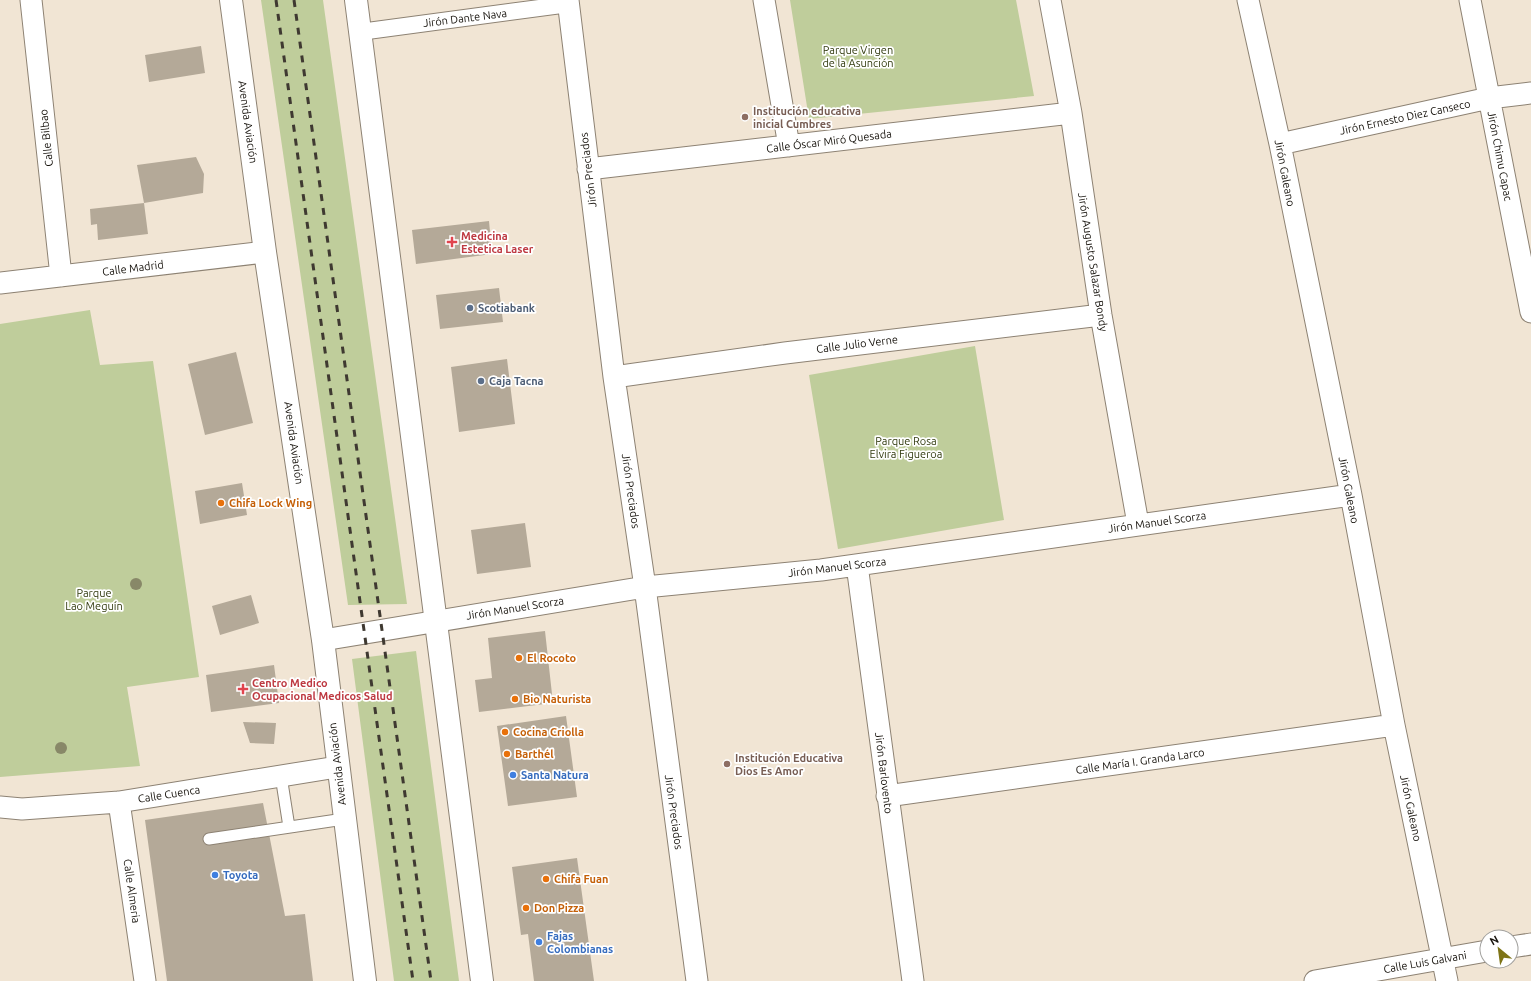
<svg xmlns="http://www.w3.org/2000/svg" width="1531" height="981" viewBox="0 0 1531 981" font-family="Ubuntu,sans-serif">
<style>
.green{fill:#bfcd9b}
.building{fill:#b4a998}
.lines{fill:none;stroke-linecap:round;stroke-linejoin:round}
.service-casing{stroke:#8d8273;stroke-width:13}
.pedestrian-casing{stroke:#8d8273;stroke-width:18}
.minor-casing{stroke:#8d8273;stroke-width:23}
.primary-casing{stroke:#8d8273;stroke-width:24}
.service{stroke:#fff;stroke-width:11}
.pedestrian{stroke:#fff;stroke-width:16}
.minor{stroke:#fff;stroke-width:21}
.primary{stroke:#fff;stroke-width:22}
.rail{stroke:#3f3931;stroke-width:3;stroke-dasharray:7 7;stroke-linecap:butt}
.tree{fill:#888868}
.education-dot{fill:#8d6e63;stroke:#fff;stroke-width:1.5}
.health-dot{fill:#e0444e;stroke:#fff;stroke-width:1.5}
.service-dot{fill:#5c6f8a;stroke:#fff;stroke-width:1.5}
.food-dot{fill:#e8710a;stroke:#fff;stroke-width:1.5}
.shop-dot{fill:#3f7fe0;stroke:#fff;stroke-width:1.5}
.labels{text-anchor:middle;stroke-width:3.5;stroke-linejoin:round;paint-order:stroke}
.street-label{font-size:11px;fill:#15110b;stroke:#fff}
.park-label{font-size:11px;fill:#323b0f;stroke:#fff}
.education-label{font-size:11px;font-weight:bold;fill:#785e54;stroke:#fff;text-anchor:start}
.health-label{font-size:11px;font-weight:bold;fill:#be3a42;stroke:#fff;text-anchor:start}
.service-label{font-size:11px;font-weight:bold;fill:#4e5e75;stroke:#fff;text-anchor:start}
.food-label{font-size:11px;font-weight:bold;fill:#c56008;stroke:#fff;text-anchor:start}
.shop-label{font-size:11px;font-weight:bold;fill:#366cbe;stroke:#fff;text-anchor:start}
</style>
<rect width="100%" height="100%" fill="#f1e5d4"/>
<path class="green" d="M 261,0 L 323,0 L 407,604 L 348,605 Z
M 790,0 L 1016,0 L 1034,96 L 809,119 Z
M 90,310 L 100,365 L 153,361 L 199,677 L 127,687 L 140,766 L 0,777 L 0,324 Z
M 975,346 L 1004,520 L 838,549 L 809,375 Z
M 416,651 L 459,981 L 394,981 L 352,659 Z"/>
<path class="building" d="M 201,46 L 205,73 L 149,82 L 145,55 Z
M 196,157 L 204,174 L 203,193 L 144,203 L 137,165 Z
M 144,203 L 148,234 L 98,240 L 97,224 L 91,225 L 90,209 Z
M 489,221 L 492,254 L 416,264 L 412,230 Z
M 499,288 L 503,322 L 440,329 L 436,295 Z
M 236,352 L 253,423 L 205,435 L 188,364 Z
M 507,359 L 515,424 L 459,432 L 451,367 Z
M 242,483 L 247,515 L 200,524 L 195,491 Z
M 525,523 L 531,567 L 477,574 L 471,530 Z
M 251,595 L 259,623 L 220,635 L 212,606 Z
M 545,631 L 553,703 L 479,712 L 475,680 L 492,678 L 488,638 Z
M 274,665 L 279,703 L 211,712 L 206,675 Z
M 566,716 L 577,797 L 508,806 L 497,726 Z
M 243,722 L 276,723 L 274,744 L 250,743 Z
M 263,803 L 285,916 L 305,914 L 313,981 L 167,981 L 145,820 Z
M 577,858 L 594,981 L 534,981 L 528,934 L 521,935 L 512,867 Z"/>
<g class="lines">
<defs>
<path id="service" d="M 281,776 L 289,827
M 209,839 L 344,819"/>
<path id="pedestrian" d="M 360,32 L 569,4"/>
<path id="minor" d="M 31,0 L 61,276
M 568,0 L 614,377 L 645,587 L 697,981
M 764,0 L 789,146
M 1050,0 L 1071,113 L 1101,315 L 1138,524
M 1248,0 L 1280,144 L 1351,495 L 1394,725 L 1447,981
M 1470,0 L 1531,312
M 1280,144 L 1489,98 L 1531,93
M 588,169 L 1071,113
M 0,283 L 265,252
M 614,377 L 785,353 L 1101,315
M 857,565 L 913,981
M 323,640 L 645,587 L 821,570 L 1351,495
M 887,796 L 1394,725
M 119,802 L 145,981
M 0,807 L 22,809 L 119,802 L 337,767
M 1511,947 L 1531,944
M 1315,981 L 1487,951"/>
<path id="primary" d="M 231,0 L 265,252 L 323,640 L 365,981
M 356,0 L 482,981"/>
</defs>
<use href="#service" class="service-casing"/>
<use href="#pedestrian" class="pedestrian-casing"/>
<use href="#minor" class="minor-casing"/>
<use href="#primary" class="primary-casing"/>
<use href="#service" class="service"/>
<use href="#pedestrian" class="pedestrian"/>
<use href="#minor" class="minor"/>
<use href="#primary" class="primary"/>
<path class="rail" d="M 276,0 L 413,981
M 294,0 L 431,981"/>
</g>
<g class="tree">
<circle cx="136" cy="584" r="6"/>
<circle cx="61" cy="748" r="6"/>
</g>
<g class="education-dot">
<circle cx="745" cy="117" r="4"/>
<circle cx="727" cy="764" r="4"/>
</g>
<g class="health-dot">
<path d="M450 236h4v4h4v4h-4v4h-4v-4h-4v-4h4z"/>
<path d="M241 683h4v4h4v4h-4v4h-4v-4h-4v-4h4z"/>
</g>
<g class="service-dot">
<circle cx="470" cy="308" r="4"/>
<circle cx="481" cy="381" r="4"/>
</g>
<g class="food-dot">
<circle cx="221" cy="503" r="4"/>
<circle cx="519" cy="658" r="4"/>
<circle cx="515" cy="699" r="4"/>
<circle cx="505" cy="732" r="4"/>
<circle cx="507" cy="754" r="4"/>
<circle cx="546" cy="879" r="4"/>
<circle cx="526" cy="908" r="4"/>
</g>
<g class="shop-dot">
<circle cx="513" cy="775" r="4"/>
<circle cx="215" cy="875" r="4"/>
<circle cx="539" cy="942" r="4"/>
</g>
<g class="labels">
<g class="street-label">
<text transform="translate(465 18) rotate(-7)" y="4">Jirón Dante Nava</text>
<text transform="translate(1405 117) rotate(-12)" y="4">Jirón Ernesto Diez Canseco</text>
<text transform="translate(248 122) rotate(82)" y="4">Avenida Aviación</text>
<text transform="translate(46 138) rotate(-96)" y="4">Calle Bilbao</text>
<text transform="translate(829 141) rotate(-7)" y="4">Calle Óscar Miró Quesada</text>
<text transform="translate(1500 156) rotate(79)" y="4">Jirón Chimu Capac</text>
<text transform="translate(588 170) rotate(-97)" y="4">Jirón Preciados</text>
<text transform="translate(1285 173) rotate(79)" y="4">Jirón Galeano</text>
<text transform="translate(1093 262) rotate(81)" y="4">Jirón Augusto Salazar Bondy</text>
<text transform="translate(133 268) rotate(-7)" y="4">Calle Madrid</text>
<text transform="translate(857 344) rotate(-7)" y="4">Calle Julio Verne</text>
<text transform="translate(294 443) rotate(82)" y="4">Avenida Aviación</text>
<text transform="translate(1349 490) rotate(79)" y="4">Jirón Galeano</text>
<text transform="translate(631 491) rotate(82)" y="4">Jirón Preciados</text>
<text transform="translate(1157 522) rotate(-8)" y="4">Jirón Manuel Scorza</text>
<text transform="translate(837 567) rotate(-7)" y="4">Jirón Manuel Scorza</text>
<text transform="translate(515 608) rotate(-9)" y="4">Jirón Manuel Scorza</text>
<text transform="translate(1140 761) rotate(-8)" y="4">Calle María I. Granda Larco</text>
<text transform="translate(337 764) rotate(-97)" y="4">Avenida Aviación</text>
<text transform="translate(884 773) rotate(83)" y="4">Jirón Barlovento</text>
<text transform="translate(169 794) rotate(-9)" y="4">Calle Cuenca</text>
<text transform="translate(1411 808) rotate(78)" y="4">Jirón Galeano</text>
<text transform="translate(674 812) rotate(82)" y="4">Jirón Preciados</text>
<text transform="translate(132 891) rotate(82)" y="4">Calle Almeria</text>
<text transform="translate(1425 962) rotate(-10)" y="4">Calle Luis Galvani</text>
</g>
<g class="park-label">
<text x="858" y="54">Parque Virgen<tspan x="858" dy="13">de la Asunción</tspan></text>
<text x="906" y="445">Parque Rosa<tspan x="906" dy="13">Elvira Figueroa</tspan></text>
<text x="94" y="597">Parque<tspan x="94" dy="13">Lao Meguín</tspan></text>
</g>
<g class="education-label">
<text x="753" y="115">Institución educativa<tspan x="753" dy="13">inicial Cumbres</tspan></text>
<text x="735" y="762">Institución Educativa<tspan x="735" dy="13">Dios Es Amor</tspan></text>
</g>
<g class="health-label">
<text x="461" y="240">Medicina<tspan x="461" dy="13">Estetica Laser</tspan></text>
<text x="252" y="687">Centro Medico<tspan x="252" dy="13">Ocupacional Medicos Salud</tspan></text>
</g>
<g class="service-label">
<text x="478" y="312">Scotiabank</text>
<text x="489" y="385">Caja Tacna</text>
</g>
<g class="food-label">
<text x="229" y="507">Chifa Lock Wing</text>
<text x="527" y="662">El Rocoto</text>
<text x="523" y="703">Bio Naturista</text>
<text x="513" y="736">Cocina Criolla</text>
<text x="515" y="758">Barthél</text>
<text x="554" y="883">Chifa Fuan</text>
<text x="534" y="912">Don Pizza</text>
</g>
<g class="shop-label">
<text x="521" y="779">Santa Natura</text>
<text x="223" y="879">Toyota</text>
<text x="547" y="940">Fajas<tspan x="547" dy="13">Colombianas</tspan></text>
</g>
</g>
<g transform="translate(1499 949) rotate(331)"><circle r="19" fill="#ffffff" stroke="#a1a09d"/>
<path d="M0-3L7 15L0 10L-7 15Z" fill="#7e7417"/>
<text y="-6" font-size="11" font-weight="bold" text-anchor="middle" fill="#15110b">N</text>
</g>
</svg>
